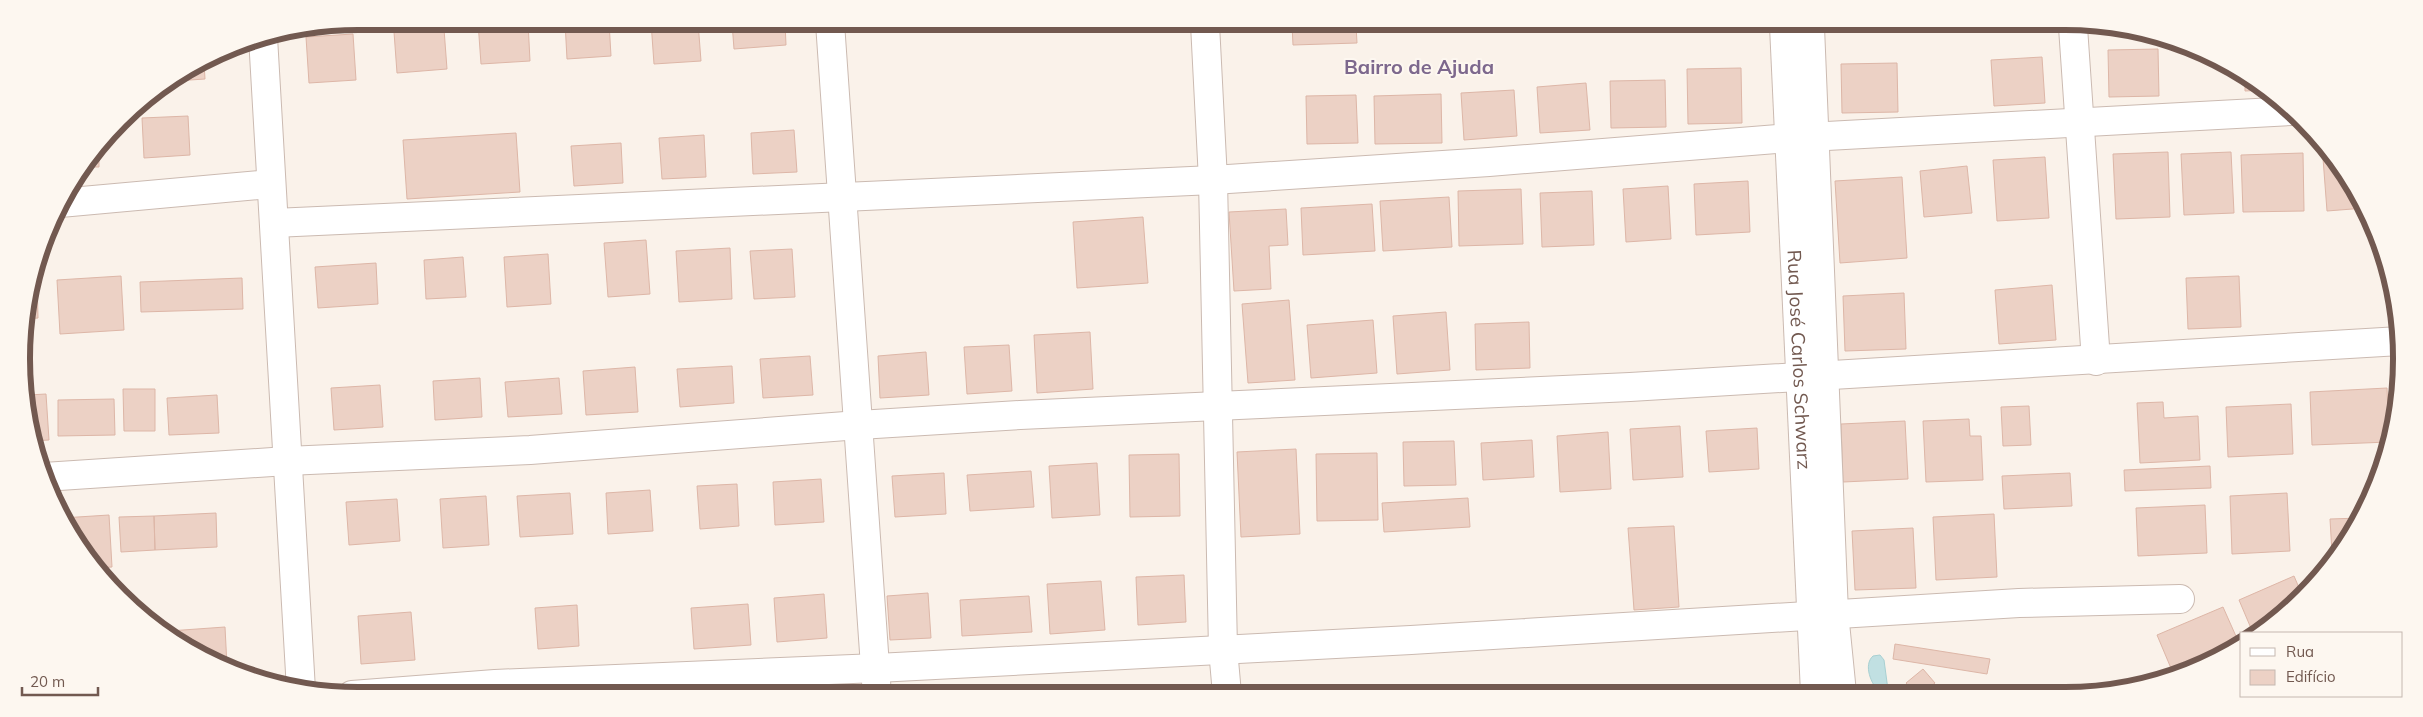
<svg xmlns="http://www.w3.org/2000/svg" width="2423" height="717" viewBox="0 0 2423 717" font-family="Mulish,sans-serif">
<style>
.water{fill:#c1e0e2;stroke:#a8d0d2}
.building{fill:#ecd1c5;stroke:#ddb6a7}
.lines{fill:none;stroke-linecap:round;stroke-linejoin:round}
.minor-casing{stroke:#cbbab1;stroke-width:30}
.minor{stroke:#fff;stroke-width:28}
.labels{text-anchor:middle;stroke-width:4;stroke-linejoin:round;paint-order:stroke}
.street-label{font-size:19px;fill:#725950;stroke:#fdf7f0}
.neighbourhood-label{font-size:20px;font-weight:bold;fill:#7d688d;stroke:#fdf7f0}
.rim{fill:none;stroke:#725950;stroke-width:6}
</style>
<rect width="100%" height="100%" fill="#faf2ea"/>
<path class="water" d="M 1880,655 L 1884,660 L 1888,690 L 1880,693 C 1871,684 1863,665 1873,656 Z"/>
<path class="building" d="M 478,22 L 528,22 L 530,61 L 481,64 Z
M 565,22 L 609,22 L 611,56 L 567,59 Z
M 651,22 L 698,22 L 701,61 L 654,64 Z
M 732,23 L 785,23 L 786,45 L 734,49 Z
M 1292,25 L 1356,25 L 1357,43 L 1293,45 Z
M 444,29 L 447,69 L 397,73 L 394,32 Z
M 353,34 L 356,80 L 309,83 L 306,37 Z
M 2158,49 L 2159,96 L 2109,97 L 2108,50 Z
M 2042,57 L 2045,103 L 1994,106 L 1991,60 Z
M 204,63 L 205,79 L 175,81 Z
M 1897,63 L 1898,112 L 1842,113 L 1841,64 Z
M 1741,68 L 1742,123 L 1688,124 L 1687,69 Z
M 2245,74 L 2252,78 L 2266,90 L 2245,91 Z
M 1665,80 L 1666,127 L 1611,128 L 1610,81 Z
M 1586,83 L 1590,130 L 1540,133 L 1537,87 Z
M 1514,90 L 1517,136 L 1464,140 L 1461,93 Z
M 1441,94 L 1442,143 L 1375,144 L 1374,96 Z
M 1356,95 L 1358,143 L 1307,144 L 1306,96 Z
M 188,116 L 190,155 L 144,158 L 142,118 Z
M 794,130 L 797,172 L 753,174 L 751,133 Z
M 516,133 L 520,192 L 407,199 L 403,140 Z
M 704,135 L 706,177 L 662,179 L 659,138 Z
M 621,143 L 623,183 L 574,186 L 571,146 Z
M 99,144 L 99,167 L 83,167 L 91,153 Z
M 2322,145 L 2345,171 L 2365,208 L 2327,211 Z
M 2168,152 L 2170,217 L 2116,219 L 2113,154 Z
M 2231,152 L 2234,213 L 2184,215 L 2181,154 Z
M 2303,153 L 2304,211 L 2243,212 L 2241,155 Z
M 2045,157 L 2049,218 L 1997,221 L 1993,160 Z
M 1967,166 L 1972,213 L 1924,217 L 1920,171 Z
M 1902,177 L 1907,258 L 1840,263 L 1835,181 Z
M 1748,181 L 1750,232 L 1696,235 L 1694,184 Z
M 1668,186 L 1671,239 L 1626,242 L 1623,189 Z
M 1521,189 L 1523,244 L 1459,246 L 1458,191 Z
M 1592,191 L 1594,245 L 1542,247 L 1540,193 Z
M 1449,197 L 1452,247 L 1383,251 L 1380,201 Z
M 1372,204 L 1375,251 L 1303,255 L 1301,208 Z
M 1286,209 L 1288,245 L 1269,246 L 1271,289 L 1234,291 L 1229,212 Z
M 1143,217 L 1148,283 L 1077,288 L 1073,222 Z
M 646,240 L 650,294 L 608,297 L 604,243 Z
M 730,248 L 732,299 L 679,302 L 676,251 Z
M 792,249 L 795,297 L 754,299 L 750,251 Z
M 548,254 L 551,304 L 507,307 L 504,257 Z
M 463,257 L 466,297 L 426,299 L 424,260 Z
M 376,263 L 378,304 L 318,308 L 315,267 Z
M 121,276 L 124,330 L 60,334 L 57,280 Z
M 2239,276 L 2241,327 L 2188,329 L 2186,278 Z
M 242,278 L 243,309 L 141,312 L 140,282 Z
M 31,279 L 37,279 L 38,318 L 25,319 Z
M 2052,285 L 2056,340 L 1999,344 L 1995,290 Z
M 1904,293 L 1906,349 L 1845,351 L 1843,296 Z
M 1289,300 L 1295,380 L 1248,383 L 1242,304 Z
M 1446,312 L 1450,370 L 1397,374 L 1393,316 Z
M 1373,320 L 1377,373 L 1311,378 L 1307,325 Z
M 1529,322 L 1530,368 L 1476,370 L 1475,324 Z
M 1090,332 L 1093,389 L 1037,393 L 1034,335 Z
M 1009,345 L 1012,391 L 967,394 L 964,347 Z
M 926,352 L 929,395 L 880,398 L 878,356 Z
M 810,356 L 813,395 L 763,398 L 760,359 Z
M 732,366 L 734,403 L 680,407 L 677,369 Z
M 635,367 L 638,412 L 586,415 L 583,371 Z
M 480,378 L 482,417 L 435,420 L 433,381 Z
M 559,378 L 562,414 L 508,417 L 505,382 Z
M 380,385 L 383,427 L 334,430 L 331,388 Z
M 2387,388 L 2389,442 L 2312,445 L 2310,392 Z
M 123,389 L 155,389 L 155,431 L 124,431 Z
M 46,394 L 49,440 L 32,441 L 28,395 Z
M 217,395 L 219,433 L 169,435 L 167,398 Z
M 114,399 L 115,435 L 58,436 L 58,400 Z
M 2163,402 L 2164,418 L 2198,416 L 2200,460 L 2140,463 L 2137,403 Z
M 2291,404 L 2293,454 L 2228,457 L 2226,407 Z
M 2029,406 L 2031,445 L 2003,446 L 2001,407 Z
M 1969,419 L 1970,436 L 1981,436 L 1983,480 L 1926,482 L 1923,421 Z
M 1905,421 L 1908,479 L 1843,482 L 1841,424 Z
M 1680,426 L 1683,477 L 1633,480 L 1630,429 Z
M 1757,428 L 1759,469 L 1709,472 L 1706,431 Z
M 1608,432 L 1611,489 L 1560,492 L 1557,436 Z
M 1532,440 L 1534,477 L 1483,480 L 1481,443 Z
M 1454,441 L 1456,485 L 1404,486 L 1403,442 Z
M 1296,449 L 1300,534 L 1241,537 L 1237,452 Z
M 1377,453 L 1378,520 L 1317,521 L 1316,454 Z
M 1179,454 L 1180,516 L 1130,517 L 1129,455 Z
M 1097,463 L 1100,515 L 1052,518 L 1049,466 Z
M 2210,466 L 2211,488 L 2125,491 L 2124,470 Z
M 1031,471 L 1034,507 L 970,511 L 967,475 Z
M 944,473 L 946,514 L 895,517 L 892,476 Z
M 2070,473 L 2072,506 L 2004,509 L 2002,476 Z
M 821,479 L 824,522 L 775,525 L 773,482 Z
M 737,484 L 739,526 L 700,529 L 697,486 Z
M 650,490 L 653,531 L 608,534 L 606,493 Z
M 570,493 L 573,534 L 520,537 L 517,496 Z
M 2287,493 L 2290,551 L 2232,554 L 2230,496 Z
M 486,496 L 489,545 L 443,548 L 440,499 Z
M 1468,498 L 1470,527 L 1384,532 L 1382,503 Z
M 397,499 L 400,541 L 349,545 L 346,502 Z
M 2205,505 L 2207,553 L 2138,556 L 2136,508 Z
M 216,513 L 217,547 L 155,550 L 154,516 Z
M 1994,514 L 1997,577 L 1936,580 L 1933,517 Z
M 109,515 L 112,567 L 95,568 L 62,518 Z
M 154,516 L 155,550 L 121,552 L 119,517 Z
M 2360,518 L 2335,553 L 2332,553 L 2330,519 Z
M 1674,526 L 1679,607 L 1634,610 L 1628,528 Z
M 1913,528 L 1916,588 L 1855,590 L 1852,531 Z
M 1184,575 L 1186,622 L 1138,625 L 1136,577 Z
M 2294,576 L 2303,597 L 2253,633 L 2239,600 Z
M 1101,581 L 1105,630 L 1050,634 L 1047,584 Z
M 928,593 L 931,638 L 890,640 L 887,596 Z
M 824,594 L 827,638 L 777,642 L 774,598 Z
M 1029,596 L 1032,632 L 962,636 L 960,600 Z
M 748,604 L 751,645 L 694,649 L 691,608 Z
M 577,605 L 579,646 L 538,649 L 535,608 Z
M 2223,607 L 2239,643 L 2217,659 L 2173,673 L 2157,635 Z
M 411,612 L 415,660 L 361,664 L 358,616 Z
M 225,627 L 227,666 L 223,667 L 169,637 L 169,631 Z
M 1895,644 L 1990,659 L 1987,674 L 1893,659 Z
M 1923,669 L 1935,683 L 1923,693 L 1915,693 L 1906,683 Z
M 2090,684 L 2092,693 L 2040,693 Z
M 1020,686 L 1021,695 L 967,695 L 967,689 Z"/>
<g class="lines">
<defs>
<g id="minor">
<path d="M 830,23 L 877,695"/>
<path d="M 1205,24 L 1213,180 L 1223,649 L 1227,694"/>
<path id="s1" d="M 1784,26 L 1815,693"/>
<path d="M 1810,27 L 1834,613 L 1842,693"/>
<path d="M 2073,27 L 2096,361"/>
<path d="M 263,37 L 301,690"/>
<path d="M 60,203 L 270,184"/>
<path d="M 274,223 L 1213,180 L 1489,162 L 1790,138 L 2291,111"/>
<path d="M 44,477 L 287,461 L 530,450 L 859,425 L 1020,415 L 1630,387 L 2400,341"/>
<path d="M 352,695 L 495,684 L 877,668 L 1411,640 L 2019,603 L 2180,599"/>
</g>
</defs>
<use href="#minor" class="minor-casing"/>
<use href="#minor" class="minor"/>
</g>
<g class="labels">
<g class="street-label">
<text dy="7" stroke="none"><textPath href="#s1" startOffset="334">Rua José Carlos Schwarz</textPath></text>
</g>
<g class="neighbourhood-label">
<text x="1419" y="74">Bairro de Ajuda</text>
</g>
</g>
<path d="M0 0H2423V717H0ZM358 30H2065A328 328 0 0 1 2393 358V359A328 328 0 0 1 2065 687H358A328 328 0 0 1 30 359V358A328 328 0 0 1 358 30Z" fill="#fdf7f0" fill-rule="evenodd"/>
<path class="rim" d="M358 30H2065A328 328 0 0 1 2393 358V359A328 328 0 0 1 2065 687H358A328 328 0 0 1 30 359V358A328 328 0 0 1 358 30Z"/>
<rect x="2240" y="632" width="162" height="65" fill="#fdf7f0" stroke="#c5b8b0"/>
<rect x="2250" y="648" width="25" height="8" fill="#ffffff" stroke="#c5b8b0"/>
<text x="2286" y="657" font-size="15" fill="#725950">Rua</text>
<rect x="2250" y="670" width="25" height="15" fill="#ecd1c5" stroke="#c5b8b0"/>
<text x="2286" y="682" font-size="15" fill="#725950">Edifício</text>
<path d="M22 687v8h76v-8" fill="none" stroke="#725950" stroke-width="2.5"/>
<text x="30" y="687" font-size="15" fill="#725950" stroke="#fdf7f0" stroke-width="4" paint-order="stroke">20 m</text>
</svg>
